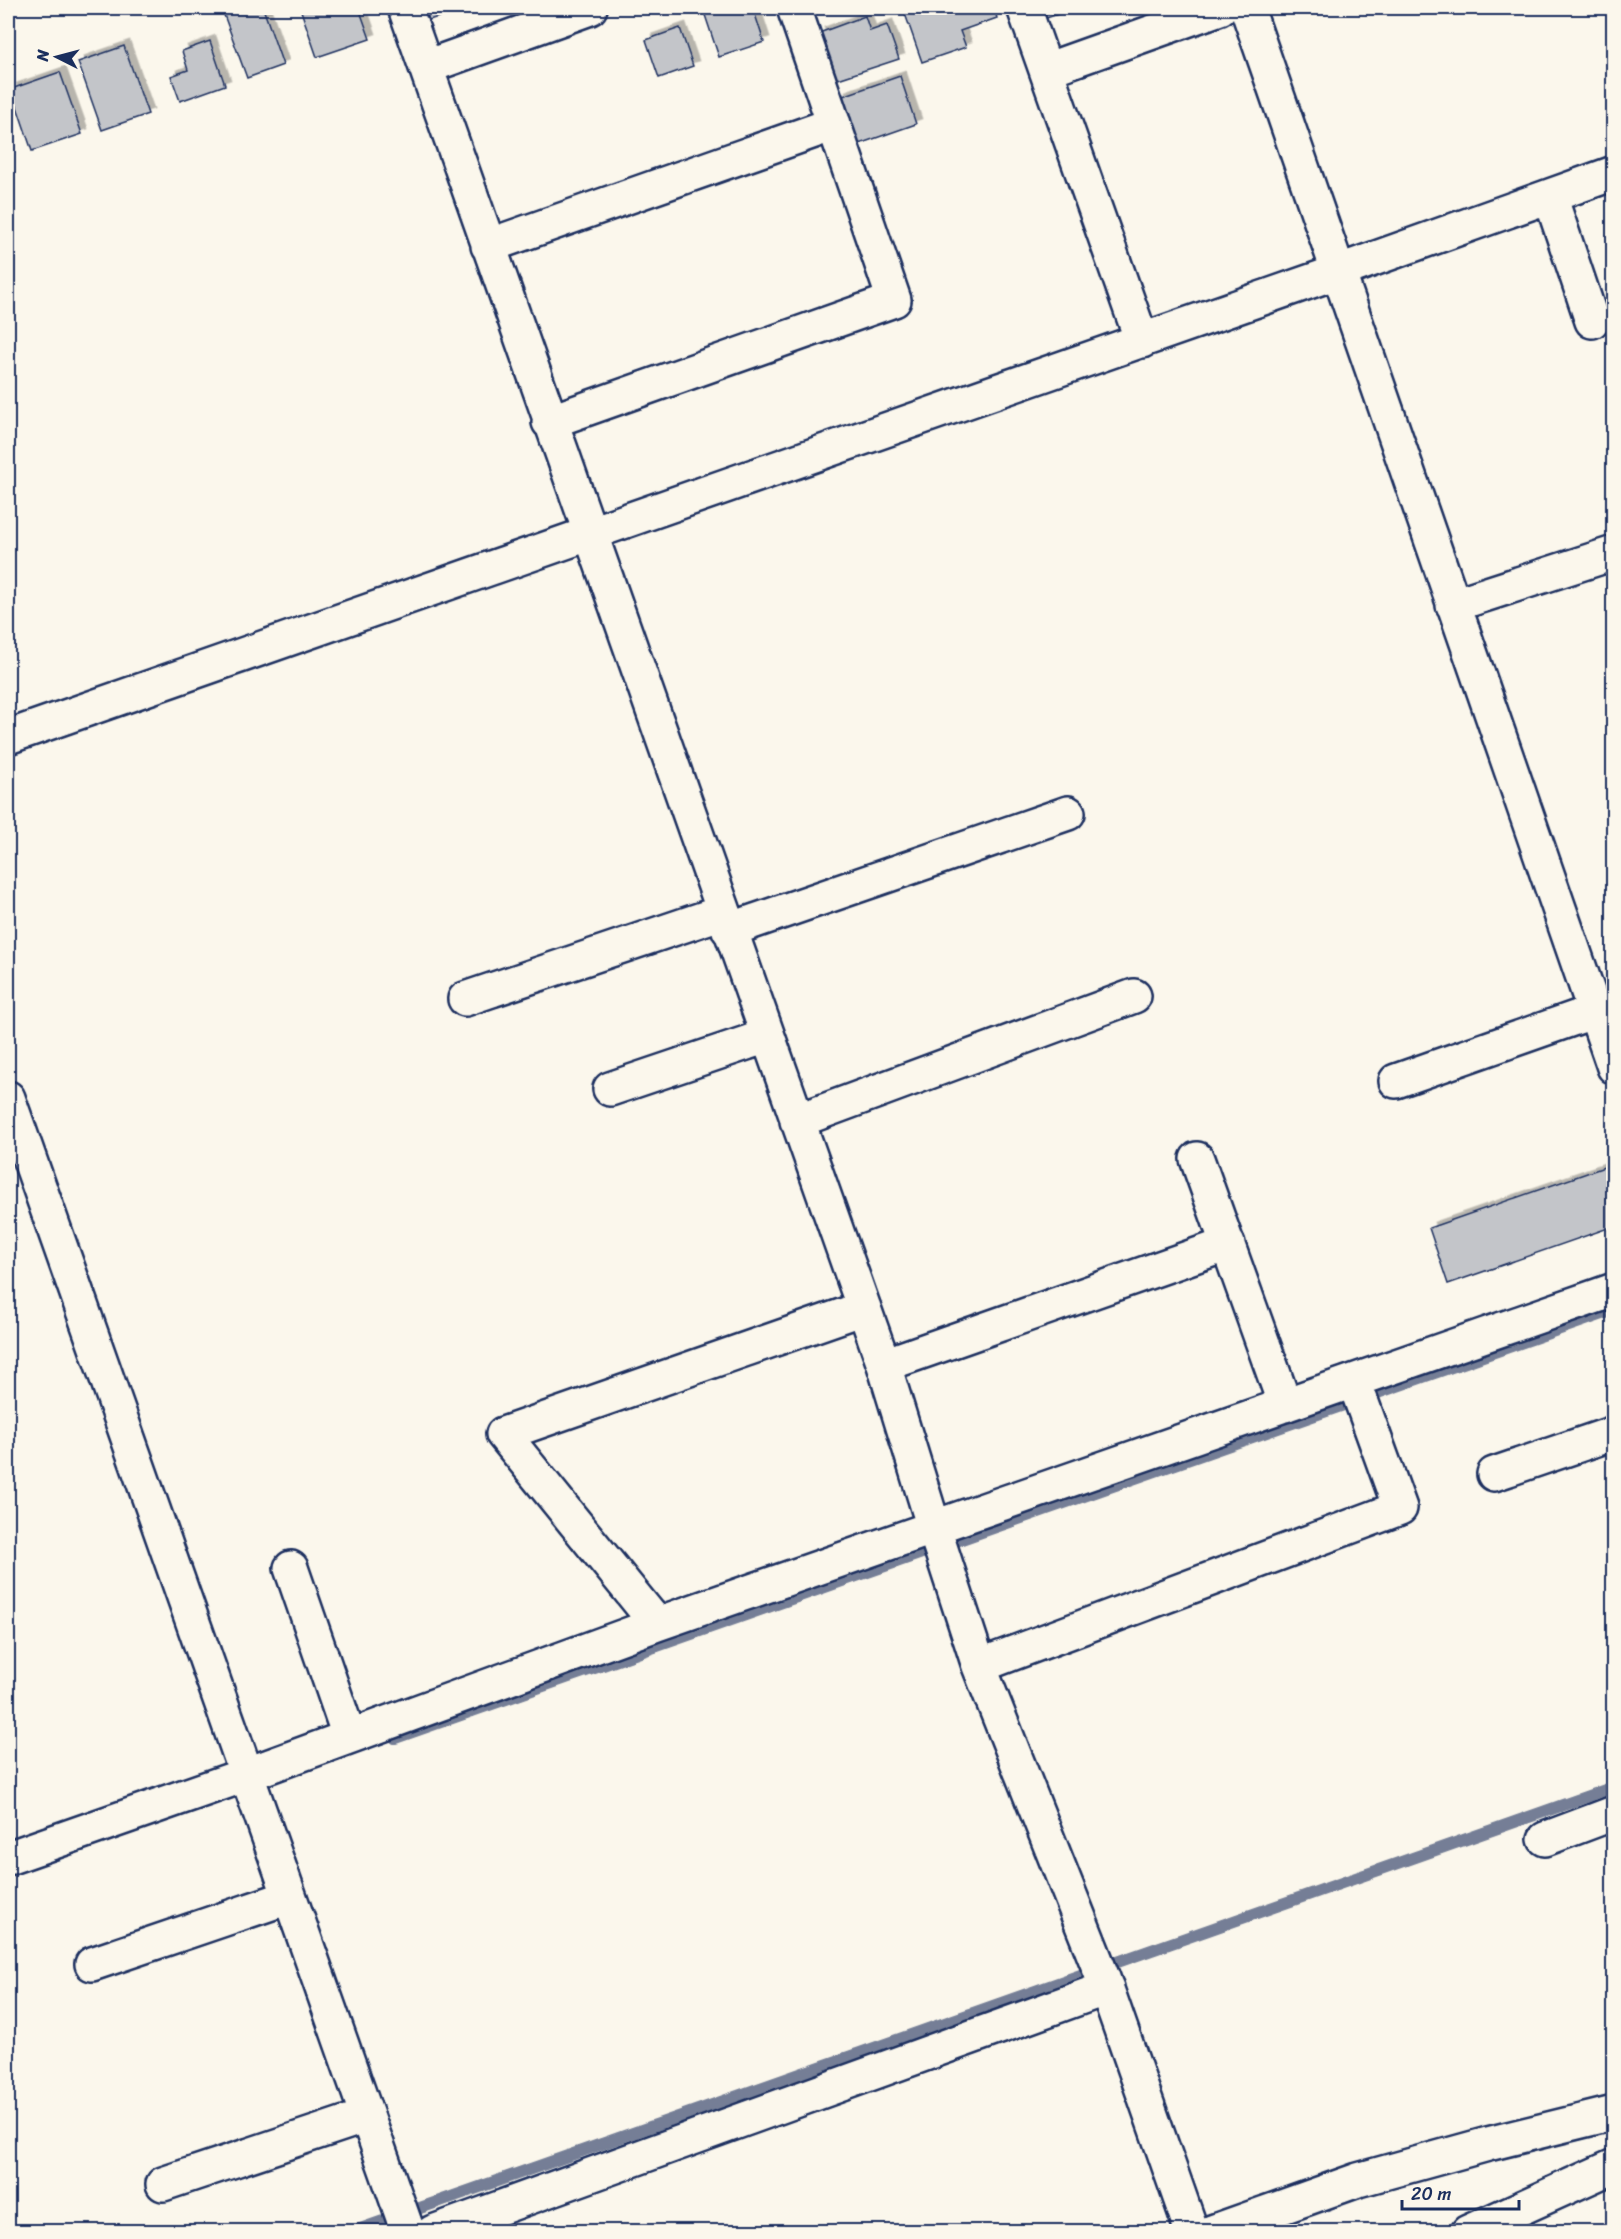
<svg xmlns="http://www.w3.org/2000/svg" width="1621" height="2239" viewBox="0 0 1621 2239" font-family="Sriracha,sans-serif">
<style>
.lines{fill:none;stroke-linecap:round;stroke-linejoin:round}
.stream{stroke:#747e96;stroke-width:12}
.building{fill:#c3c5c9;stroke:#1b2f5e;stroke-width:1.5;filter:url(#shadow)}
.minor-casing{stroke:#1b2f5e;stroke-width:38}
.major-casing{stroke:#1b2f5e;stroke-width:38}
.minor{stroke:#fbf7ec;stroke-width:33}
.major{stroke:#fbf7ec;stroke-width:33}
</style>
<defs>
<filter id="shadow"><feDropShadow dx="5.5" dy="-5.5" stdDeviation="0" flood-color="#0004"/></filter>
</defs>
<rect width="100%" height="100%" fill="#fbf7ec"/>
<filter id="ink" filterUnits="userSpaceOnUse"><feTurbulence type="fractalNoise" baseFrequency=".0167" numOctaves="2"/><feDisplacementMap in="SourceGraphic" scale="12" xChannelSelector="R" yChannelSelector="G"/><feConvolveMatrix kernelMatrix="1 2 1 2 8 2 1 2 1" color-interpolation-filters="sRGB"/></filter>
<g filter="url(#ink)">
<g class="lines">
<path class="stream" d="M 395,1738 L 1614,1310
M 352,2232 L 1614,1787"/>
</g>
<path class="building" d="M 247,8 L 263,8 L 283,65 L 247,78 L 224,15 Z
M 300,8 L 359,8 L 370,39 L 317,57 Z
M 425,8 L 466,8 L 429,20 Z
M 706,8 L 741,8 L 742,12 L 753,8 L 764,42 L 719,57 L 703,9 Z
M 903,8 L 994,8 L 997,18 L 960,31 L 966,47 L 922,62 Z
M 1039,8 L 1077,8 L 1043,19 Z
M 865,16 L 870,31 L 887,25 L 899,59 L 835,80 L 819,33 Z
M 680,28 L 693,66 L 659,78 L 646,40 Z
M 210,41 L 225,85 L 180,101 L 171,76 L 188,70 L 182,51 Z
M 124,46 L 148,114 L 102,130 L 78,62 Z
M 60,72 L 82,134 L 32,151 L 11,89 Z
M 900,76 L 916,124 L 856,145 L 840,97 Z
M 1610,1165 L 1614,1177 L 1614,1226 L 1448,1284 L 1429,1228 Z"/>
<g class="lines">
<defs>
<path id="minor" d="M 405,8 L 884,1365 L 934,1528 L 979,1666 L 1103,1978 L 1192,2232
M 1024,8 L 1142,341
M 1247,8 L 1614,1067
M 426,67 L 590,8
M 1046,70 L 1220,8
M 1550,196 L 1592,321
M 488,246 L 834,124
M 549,422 L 894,300 L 794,8
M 1453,605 L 1614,553
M 8,737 L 1337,272 L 1614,173
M 729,930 L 1068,813
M 465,999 L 723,912
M 1396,1081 L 1595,1011
M 610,1089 L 767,1036
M 8,1098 L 408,2232
M 797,1121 L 1134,996
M 1197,1159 L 1285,1405
M 884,1365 L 1228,1244
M 1494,1474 L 1614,1433
M 291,1568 L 349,1736
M 657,1624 L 503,1434 L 864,1308
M 979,1666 L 1400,1508 L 1354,1381
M 1545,1839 L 1614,1813
M 8,1858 L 245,1775 L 657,1624 L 1614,1290
M 92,1964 L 289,1897
M 163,2184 L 366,2116
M 433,2232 L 1107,1988
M 1212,2232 L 1358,2180 L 1488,2144 L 1614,2113"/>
<path id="major" d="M 1468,2232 L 1614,2166"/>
</defs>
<use href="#minor" class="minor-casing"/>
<use href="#major" class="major-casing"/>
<use href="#minor" class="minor"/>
<use href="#major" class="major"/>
</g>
</g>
<rect width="1621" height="2239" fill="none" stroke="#fbf7ec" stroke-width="30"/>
<rect x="15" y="15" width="1591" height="2209" fill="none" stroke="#1b2f5e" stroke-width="2" filter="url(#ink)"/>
<g transform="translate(57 57) rotate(276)" stroke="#fbf7ec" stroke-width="4.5" paint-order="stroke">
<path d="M0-4.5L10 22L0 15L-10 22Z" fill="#1b2f5e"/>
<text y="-9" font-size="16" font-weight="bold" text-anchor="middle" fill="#1b2f5e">N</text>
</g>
<path d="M1402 2200v9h117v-9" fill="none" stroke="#1b2f5e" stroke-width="3"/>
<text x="1411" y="2200" font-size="18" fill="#1b2f5e" stroke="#fbf7ec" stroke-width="4.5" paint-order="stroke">20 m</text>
</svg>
